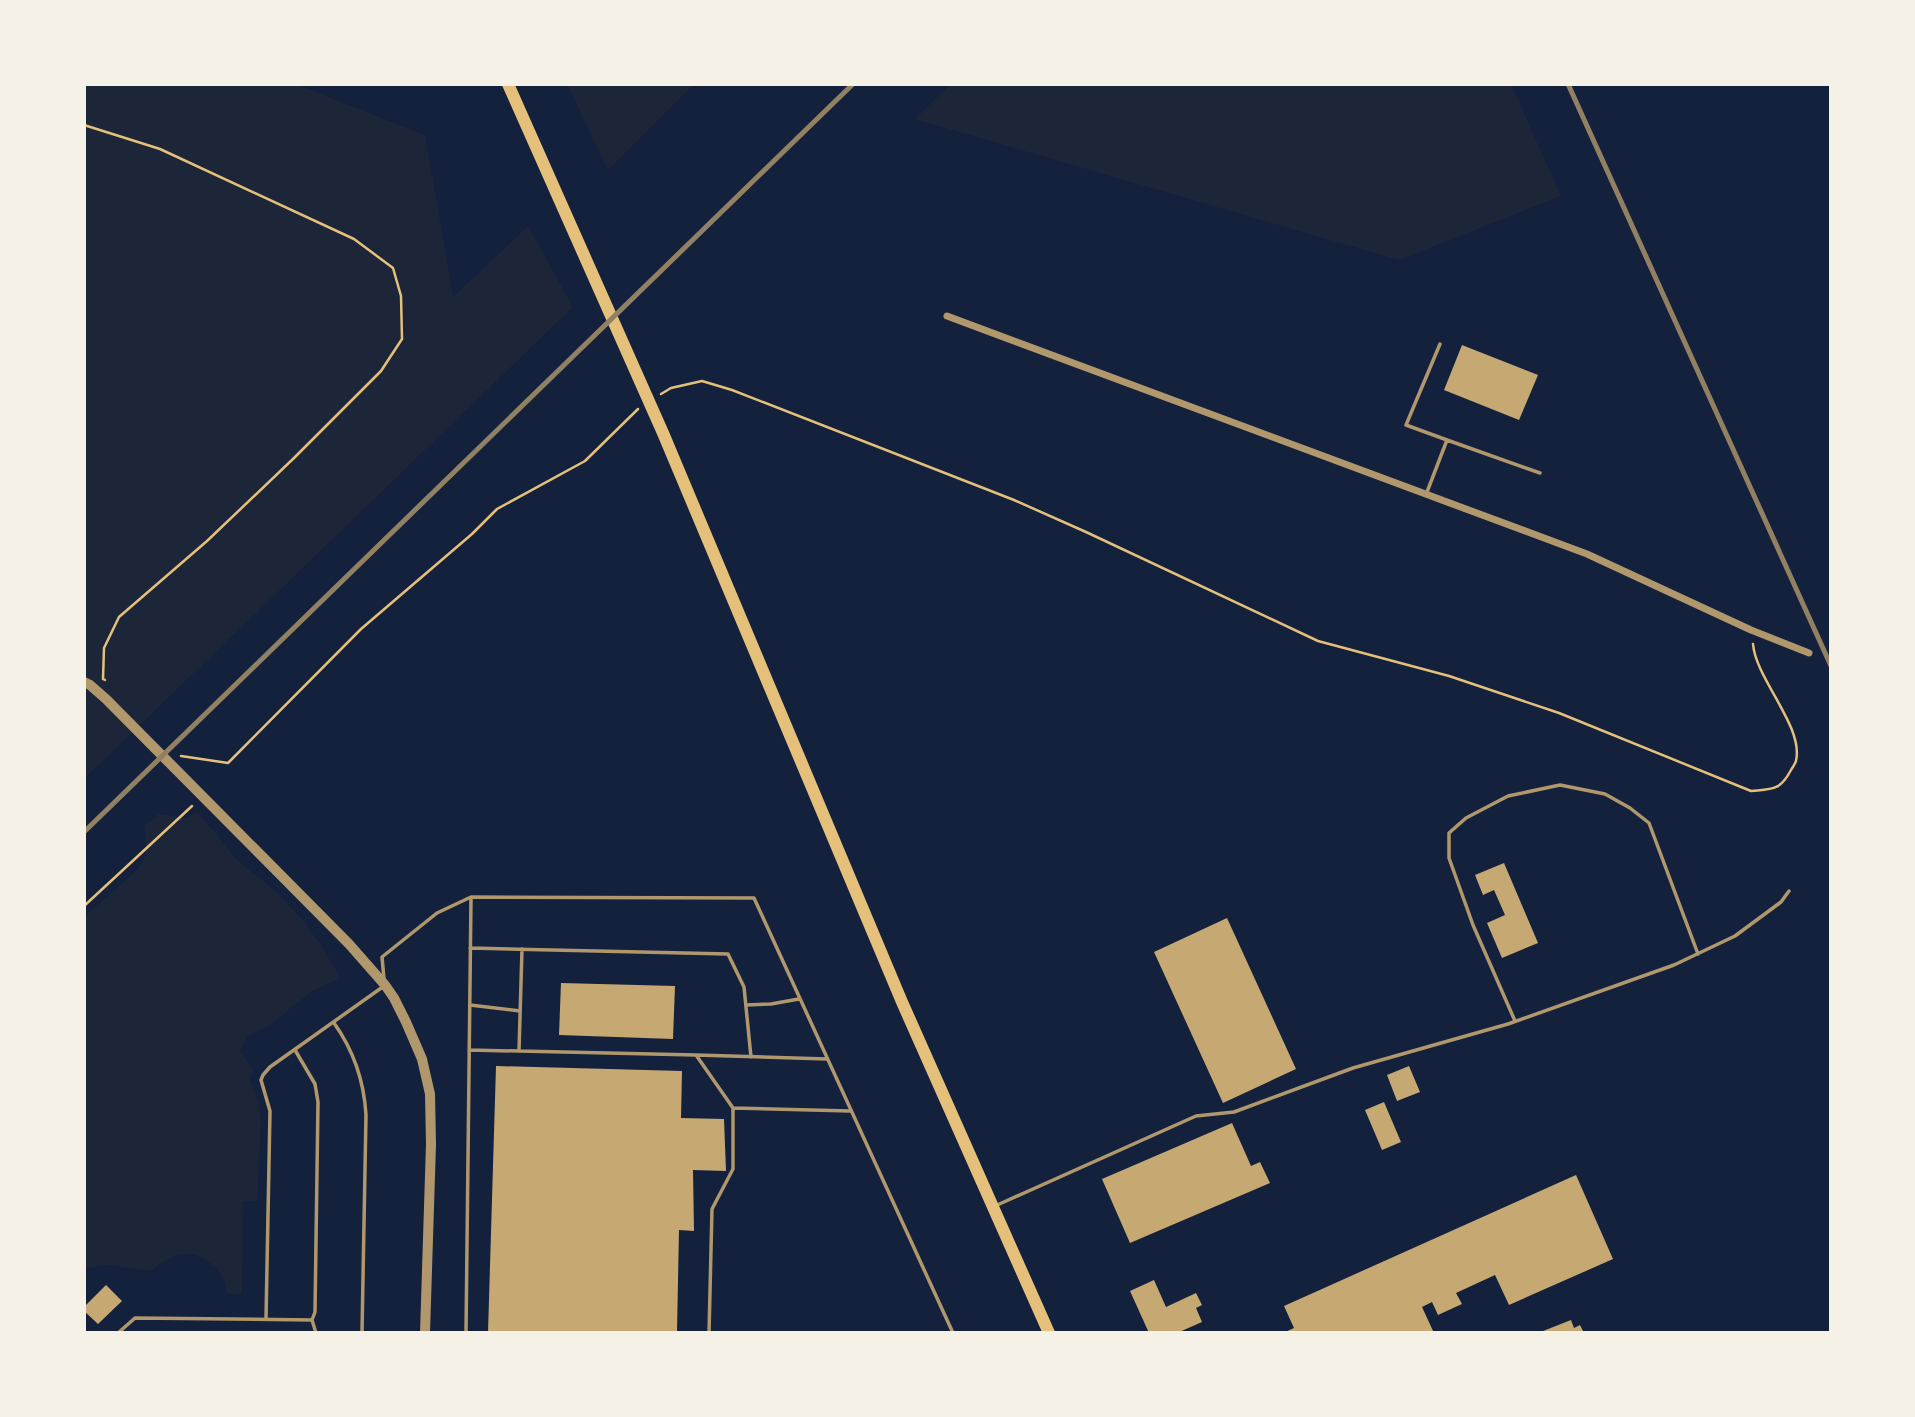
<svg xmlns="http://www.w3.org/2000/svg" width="1915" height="1417" viewBox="0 0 1915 1417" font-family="Figtree,sans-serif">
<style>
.green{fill:#1d2539}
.building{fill:#c6a872}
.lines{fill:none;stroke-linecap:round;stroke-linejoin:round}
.path{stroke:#e5c07b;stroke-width:2.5}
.service{stroke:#b1986c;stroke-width:3.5}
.minor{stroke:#b1986c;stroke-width:7}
.tertiary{stroke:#b1986c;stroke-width:10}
.trunk{stroke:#e5c07b;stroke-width:12}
.rail{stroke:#918062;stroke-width:5}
</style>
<rect width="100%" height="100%" fill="#14213d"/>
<path class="green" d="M 84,84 L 295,84 L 425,135 L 453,297 L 528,226 L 573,307 L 84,779 Z
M 567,84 L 694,84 L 608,170 Z
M 951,84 L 1511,84 L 1561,196 L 1399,260 L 915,119 Z
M 198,812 L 238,861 L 273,889 L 300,917 L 322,946 L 340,978 L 312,991 L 270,1025 L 247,1037 L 240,1051 L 253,1070 L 250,1080 L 258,1102 L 261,1120 L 257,1201 L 243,1201 L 242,1294 L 227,1294 C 226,1288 225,1282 223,1277 C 221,1272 215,1268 211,1264 C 191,1246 169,1255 151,1271 L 107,1265 L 84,1269 L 84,917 L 138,869 L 146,855 L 145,826 L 159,814 L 185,818 Z"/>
<path class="building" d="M 1462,345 L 1538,375 L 1519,420 L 1444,390 Z
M 1504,863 L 1538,943 L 1502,958 L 1487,923 L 1505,915 L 1494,890 L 1483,895 L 1475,875 Z
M 1227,918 L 1296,1069 L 1223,1103 L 1154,952 Z
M 561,983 L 675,986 L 673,1039 L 559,1035 Z
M 496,1066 L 682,1071 L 681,1118 L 724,1119 L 726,1171 L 693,1170 L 694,1231 L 679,1230 L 677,1333 L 488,1333 Z
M 1409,1066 L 1420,1092 L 1397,1101 L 1387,1075 Z
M 1384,1102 L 1401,1142 L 1382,1150 L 1365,1110 Z
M 1232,1123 L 1251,1166 L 1260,1162 L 1270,1183 L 1130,1243 L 1102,1179 Z
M 1576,1175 L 1613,1259 L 1509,1305 L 1495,1275 L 1456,1293 L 1462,1304 L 1438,1315 L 1432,1302 L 1422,1307 L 1434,1333 L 1283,1333 L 1294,1328 L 1284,1306 Z
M 1154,1280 L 1166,1307 L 1196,1293 L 1202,1305 L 1196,1308 L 1202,1322 L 1177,1333 L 1149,1333 L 1130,1291 Z
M 106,1285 L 122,1301 L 98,1324 L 84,1311 L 84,1307 Z
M 1571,1320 L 1574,1328 L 1580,1325 L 1584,1333 L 1538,1333 Z"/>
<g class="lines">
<path class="path" d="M 84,125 L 160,149 L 354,239 L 393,268 L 401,296 L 402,339 L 381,371 L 294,458 L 207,541 L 119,617 L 104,648 L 103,679 L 105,680
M 661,394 L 671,388 L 702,381 L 732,390 L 1014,500 L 1086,532 L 1318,641 L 1449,676 L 1559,713 L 1751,791 C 1772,789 1780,791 1791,770 C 1793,767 1795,764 1796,761 C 1804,726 1756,680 1753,644
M 181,756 L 228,763 L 361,629 L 472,534 L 497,509 L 585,461 L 638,409
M 84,906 L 192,806"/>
<path class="service" d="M 1447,440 L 1540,473
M 1427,492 L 1447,440 L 1406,425 L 1440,344
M 470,948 L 728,954 L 744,987 L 751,1057
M 384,979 L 382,957 L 437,913 L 471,897 L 754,898 L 953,1333
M 470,1005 L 520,1011
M 746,1005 L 771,1004 L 799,999
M 1515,1021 L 1473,925 L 1449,858 L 1449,833 L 1466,818 L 1508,796 L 1560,785 L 1605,794 L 1630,808 L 1649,823 L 1698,954
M 334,1023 C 354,1051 364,1080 366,1115 L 362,1333
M 295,1050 L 315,1084 L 318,1102 L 315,1312 L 312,1320
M 469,1050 L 696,1055 L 733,1108 L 733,1169 L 712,1209 L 709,1333
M 519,1051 L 522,949
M 696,1055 L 827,1059
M 733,1108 L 850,1111
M 995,1206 L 1196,1116 L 1234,1112 L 1353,1068 L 1508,1024 L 1674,965 L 1735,936 L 1781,902 L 1789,891
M 266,1319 L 270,1111 L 261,1080 L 263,1075 L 270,1067 L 384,986
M 118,1333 L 135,1318 L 312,1320 L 316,1333
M 466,1333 L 471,898"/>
<path class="minor" d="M 947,316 L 1587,554 L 1751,630 L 1809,653"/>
<path class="tertiary" d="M 84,682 L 90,685 L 106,699 L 349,944 L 385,985 L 394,998 L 406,1022 L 422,1059 L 430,1094 L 431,1144 L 425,1333"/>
<path class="trunk" d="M 508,84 L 663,433 L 902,1002 L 1049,1333"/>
<path class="rail" d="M 1568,84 L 1831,666
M 84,832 L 853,84"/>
</g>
<rect width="1915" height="1417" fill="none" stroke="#f6f1e7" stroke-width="172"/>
</svg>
